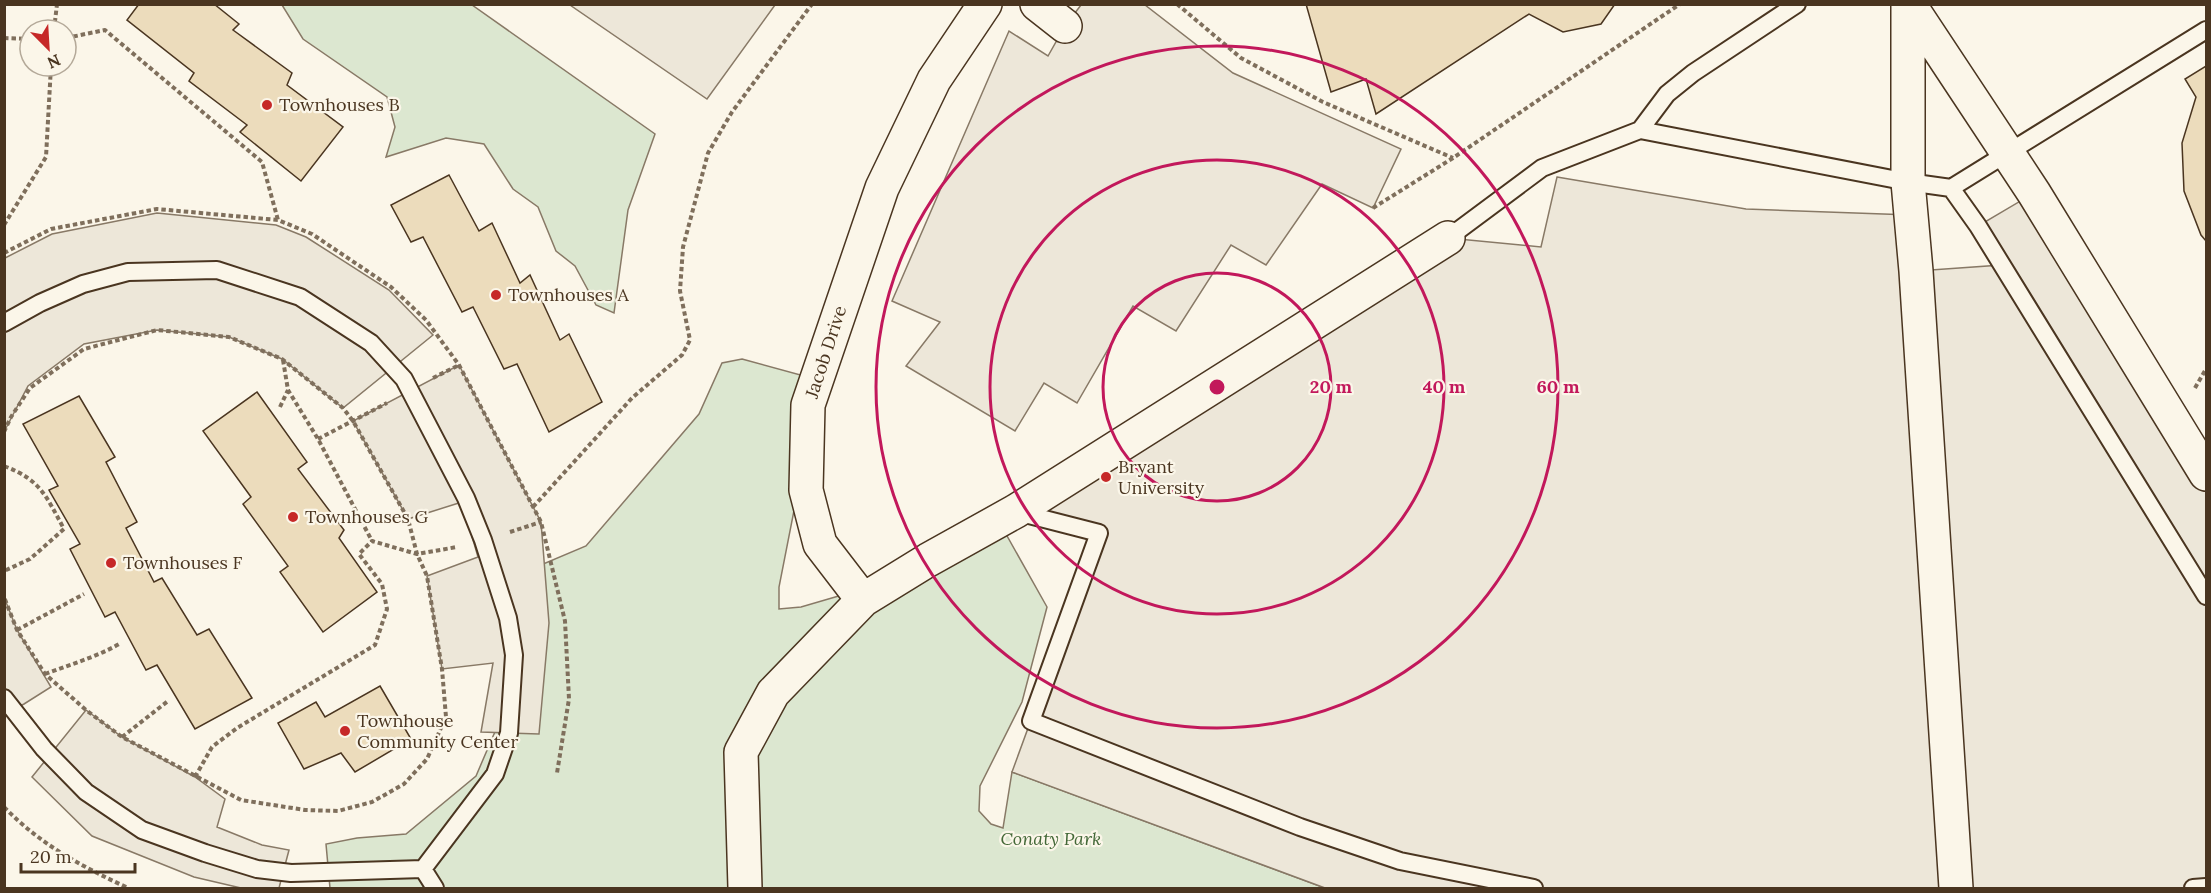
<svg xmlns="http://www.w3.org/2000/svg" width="2211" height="893" viewBox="0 0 2211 893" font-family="Lora,serif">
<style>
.green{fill:#dce7d0;stroke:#887966;stroke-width:1.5}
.parking{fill:#ede7d9;stroke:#887966;stroke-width:1.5}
.building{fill:#ecdcbc;stroke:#4a3520;stroke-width:1.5}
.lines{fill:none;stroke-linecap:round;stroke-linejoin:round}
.lane-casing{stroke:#4a3520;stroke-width:20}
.street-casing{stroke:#4a3520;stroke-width:36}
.path{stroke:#7f6f5c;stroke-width:4;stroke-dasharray:4.5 3;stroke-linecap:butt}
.lane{stroke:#fbf6e9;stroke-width:16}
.street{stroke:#fbf6e9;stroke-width:33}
.ring{fill:none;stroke:#c2185b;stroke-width:3}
.poi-dot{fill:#c62828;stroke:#fbf6e9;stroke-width:2}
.labels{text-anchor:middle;stroke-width:4.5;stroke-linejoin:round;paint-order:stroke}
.poi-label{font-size:18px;fill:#4a3520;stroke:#fbf6e9;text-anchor:start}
.street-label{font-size:18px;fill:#4a3520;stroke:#fbf6e9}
.park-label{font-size:18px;font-style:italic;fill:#436837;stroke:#fbf6e9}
.centre{fill:#c2185b;stroke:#fbf6e9;stroke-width:3}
.ring-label{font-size:18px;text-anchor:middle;font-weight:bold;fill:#c2185b;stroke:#fbf6e9;stroke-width:4.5;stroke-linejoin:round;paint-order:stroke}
</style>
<rect width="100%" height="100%" fill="#fbf6e9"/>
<path class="green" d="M 282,5 L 472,5 L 655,134 L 628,210 L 614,313 L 596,305 L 575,266 L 556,251 L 538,207 L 513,189 L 484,144 L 446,138 L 386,157 L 395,127 L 387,97 L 303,39 Z
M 742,359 L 815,379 L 820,378 L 779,587 L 779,609 L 801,607 L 931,569 L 1002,527 L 1047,607 L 1022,702 L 980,786 L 979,811 L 991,824 L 1003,828 L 1012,772 L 1325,888 L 330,888 L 326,844 L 357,838 L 406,834 L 476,776 L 506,706 L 503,581 L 586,546 L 699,414 L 722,363 Z"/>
<path class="parking" d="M 570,5 L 775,5 L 707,99 Z
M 1081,5 L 1145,5 L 1233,73 L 1401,149 L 1373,208 L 1322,184 L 1266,265 L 1231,245 L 1176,331 L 1133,306 L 1077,403 L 1044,383 L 1015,431 L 906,366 L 940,322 L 892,301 L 1009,31 L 1048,56 L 1065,26 Z
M 1557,177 L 1746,209 L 1911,215 L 1917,271 L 2001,265 L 1978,226 L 2034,193 L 2206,474 L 2206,888 L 1325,888 L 1012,772 L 1099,534 L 1016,511 L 1448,238 L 1541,247 Z
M 157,213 L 276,225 L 306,237 L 389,290 L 433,335 L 343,408 L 282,359 L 229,337 L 157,330 L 84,344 L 28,386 L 5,430 L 5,258 L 52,234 Z
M 459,365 L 541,522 L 549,623 L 539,734 L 481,732 L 493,663 L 442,669 L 427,576 L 478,557 L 462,502 L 408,519 L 353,421 Z
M 4,597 L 17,630 L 51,687 L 24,704 L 5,714 Z
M 86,710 L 122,737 L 195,777 L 225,799 L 217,827 L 262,845 L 289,850 L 279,888 L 241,888 L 194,877 L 92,836 L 32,777 Z"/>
<path class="building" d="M 139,4 L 214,4 L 239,24 L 233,30 L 292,73 L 287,85 L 343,127 L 301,181 L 240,132 L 247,125 L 189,81 L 194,73 L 127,20 Z
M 1306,4 L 1615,4 L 1601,24 L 1563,32 L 1529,14 L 1376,114 L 1366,79 L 1331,92 Z
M 2206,66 L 2206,241 L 2201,235 L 2184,191 L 2182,143 L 2196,97 L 2185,79 Z
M 449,175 L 479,231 L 492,223 L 520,283 L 530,275 L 560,340 L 569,334 L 602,402 L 549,432 L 517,364 L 504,369 L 473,307 L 462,312 L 423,237 L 411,242 L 391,205 Z
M 257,392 L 307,462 L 298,469 L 344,530 L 339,538 L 377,592 L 323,632 L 280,572 L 288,566 L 243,504 L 251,497 L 203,431 Z
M 79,396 L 115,457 L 106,462 L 137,522 L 126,528 L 154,582 L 162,578 L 197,635 L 209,629 L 252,698 L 195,729 L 157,665 L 146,670 L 115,612 L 105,617 L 70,549 L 80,544 L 49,490 L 58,486 L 23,424 Z
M 380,686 L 411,739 L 355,772 L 341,753 L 304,769 L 278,723 L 316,702 L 325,717 Z"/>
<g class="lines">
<defs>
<path id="lane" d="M 1640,130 L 1908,182 L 1951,188 L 2206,30
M 1951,188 L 1978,226 L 2206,596
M 1448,238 L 1542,168 L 1640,130 L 1667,94 L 1693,73 L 1797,4
M 4,323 L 40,303 L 83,284 L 128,272 L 217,270 L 300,297 L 371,343 L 404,379 L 466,498 L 483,540 L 508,618 L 514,655 L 509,733 L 495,774 L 423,869 L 291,873 L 257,869 L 205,853 L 142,830 L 86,792 L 44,749 L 4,698
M 1017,512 L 1099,533 L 1031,721 L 1300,827 L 1400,861 L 1534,888
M 423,869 L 435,888
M 2193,888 L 2206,887"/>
<path id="street" d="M 1037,4 L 1065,26
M 1908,4 L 1908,182 L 1916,271 L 1956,888
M 1909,4 L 2034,193 L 2206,474
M 863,600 L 820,544 L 806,490 L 808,405 L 882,188 L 934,80 L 985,4
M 745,888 L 741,752 L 773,693 L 863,600 L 928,560 L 1016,511 L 1448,238"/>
</defs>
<use href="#lane" class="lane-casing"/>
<use href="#street" class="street-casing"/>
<path class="path" d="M 1177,4 L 1241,58 L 1323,102 L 1453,158
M 54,30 L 57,4
M 4,38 L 30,39
M 66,38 L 105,30 L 262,162 L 278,220
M 1373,208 L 1453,158 L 1680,4
M 4,225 L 46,157 L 51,66
M 4,253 L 51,229 L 157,209 L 278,220 L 312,234 L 391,287 L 426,320 L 459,365 L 541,522 L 565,621 L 569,699 L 557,773
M 283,360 L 288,390 L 318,439 L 372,541
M 433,378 L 459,365
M 2195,388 L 2206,369
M 280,407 L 288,390
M 4,432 L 11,417 L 30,388 L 84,349 L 157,330 L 229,337 L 282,359 L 343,408 L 353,421 L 408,519 L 417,554 L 427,576 L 442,669 L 446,717 L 427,759 L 404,784 L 372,802 L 338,811 L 305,810 L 241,800 L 122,737 L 86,710 L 45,674 L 17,630 L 4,597
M 318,439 L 387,403
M 4,466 C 41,480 46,496 64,529 L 30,559 L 4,571
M 533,507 L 632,398 L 682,355 L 690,340 L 680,291 L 683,247 L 708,153 L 732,112 L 812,4
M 510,532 L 541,522
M 17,630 L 84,594
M 45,674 C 71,664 97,657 121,643
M 122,737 L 168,701
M 195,777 L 212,747 L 237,728 L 375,645 L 387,609 L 382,584 L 359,554 L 372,541 L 417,554 L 457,547
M 4,807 C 41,845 81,866 128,888"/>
<use href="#lane" class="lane"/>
<use href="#street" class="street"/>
</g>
<g class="ring">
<circle cx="1217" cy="387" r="114"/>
<circle cx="1217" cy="387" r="227"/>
<circle cx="1217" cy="387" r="341"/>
</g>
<g class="poi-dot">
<circle cx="267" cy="105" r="6"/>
<circle cx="496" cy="295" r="6"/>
<circle cx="1106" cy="477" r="6"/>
<circle cx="293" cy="517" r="6"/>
<circle cx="111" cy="563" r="6"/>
<circle cx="345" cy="731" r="6"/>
</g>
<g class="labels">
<g class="poi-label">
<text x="279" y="111">Townhouses B</text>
<text x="508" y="301">Townhouses A</text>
<text x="1118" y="473">Bryant<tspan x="1118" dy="21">University</tspan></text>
<text x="305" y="523">Townhouses G</text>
<text x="123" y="569">Townhouses F</text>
<text x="357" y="727">Townhouse<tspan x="357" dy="21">Community Center</tspan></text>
</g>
<g class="street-label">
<text transform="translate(826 352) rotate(-72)" y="6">Jacob Drive</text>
</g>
<g class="park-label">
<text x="1051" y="845">Conaty Park</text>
</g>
</g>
<circle cx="1217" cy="387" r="9" class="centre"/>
<g class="ring-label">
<text x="1331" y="393">20 m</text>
<text x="1444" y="393">40 m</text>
<text x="1558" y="393">60 m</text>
</g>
<rect width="2211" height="893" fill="none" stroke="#4a3520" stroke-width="12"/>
<g transform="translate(48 48) rotate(156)"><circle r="28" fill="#fbf6e9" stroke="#b4a999" stroke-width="1.5"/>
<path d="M0-4.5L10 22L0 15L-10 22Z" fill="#c62828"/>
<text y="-9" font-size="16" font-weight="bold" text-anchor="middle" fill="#4a3520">N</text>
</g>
<path d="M21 863v9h114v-9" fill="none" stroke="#4a3520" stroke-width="3"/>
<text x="30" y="863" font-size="18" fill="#4a3520" stroke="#fbf6e9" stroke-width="4.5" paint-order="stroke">20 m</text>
</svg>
